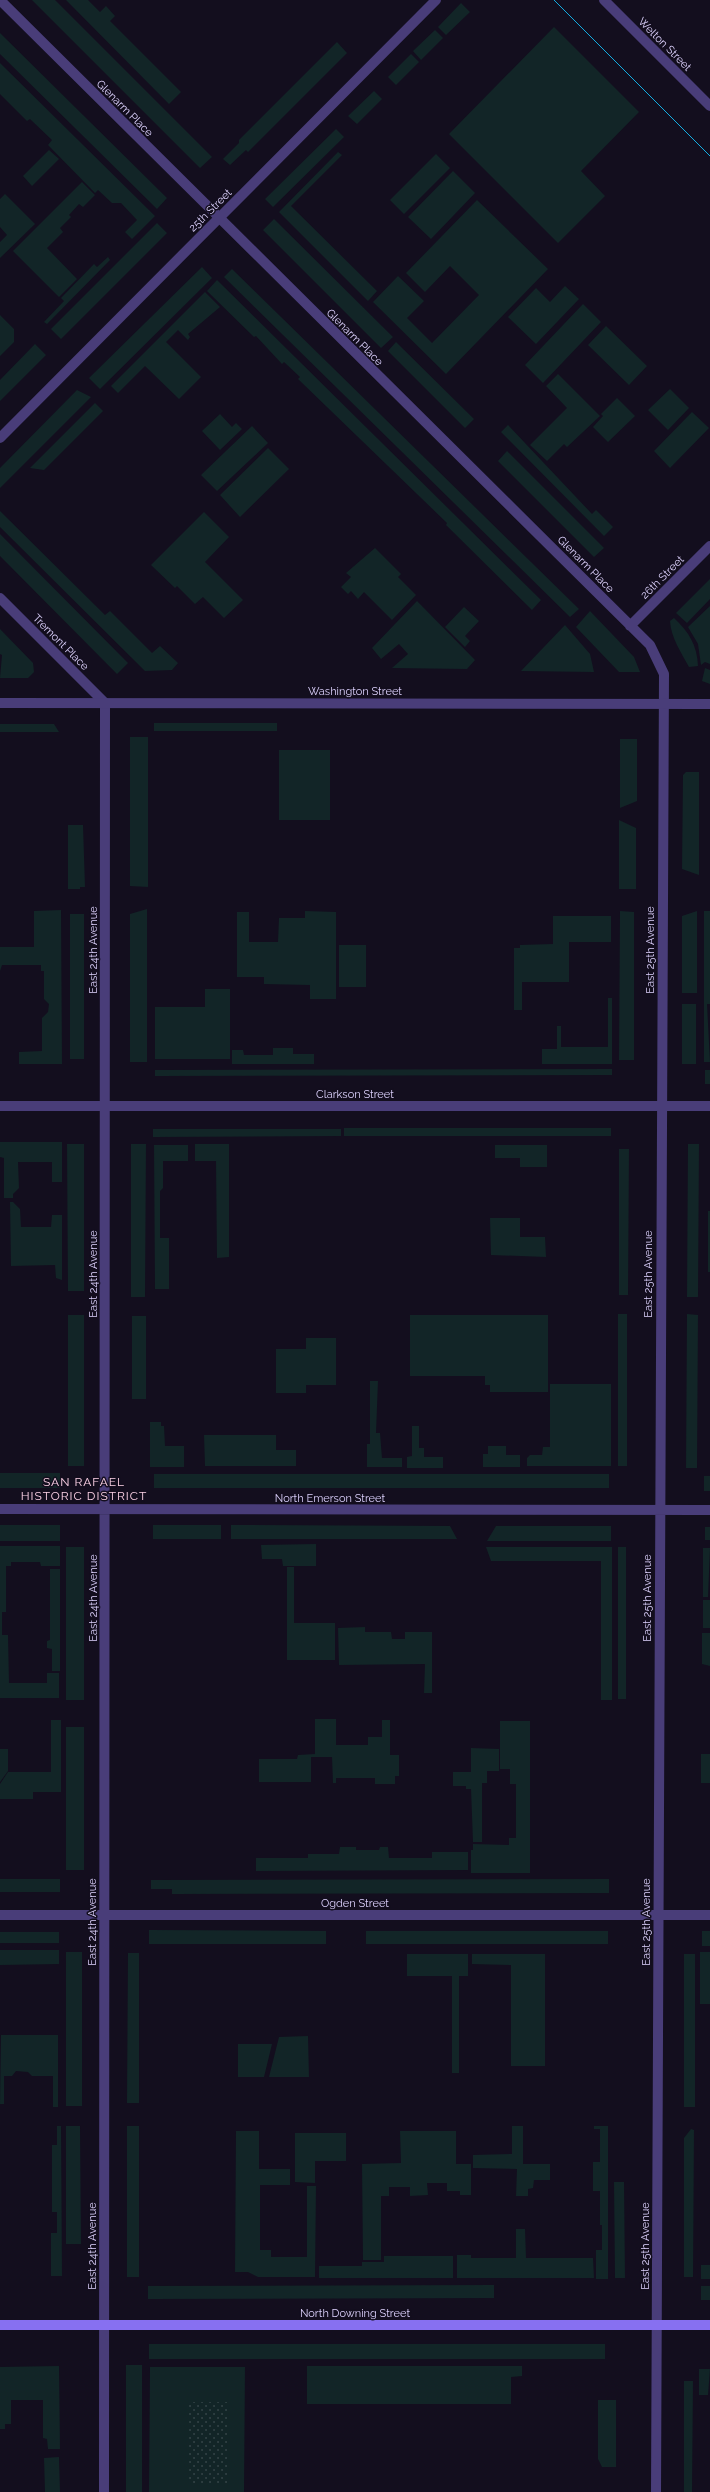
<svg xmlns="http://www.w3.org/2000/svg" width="710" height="2492" viewBox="0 0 710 2492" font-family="Raleway,sans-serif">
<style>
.green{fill:#122527}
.park{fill:url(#park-dots)}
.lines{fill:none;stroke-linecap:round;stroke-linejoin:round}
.minor{stroke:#493d79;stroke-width:10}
.tertiary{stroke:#493d79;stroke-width:10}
.secondary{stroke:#8770f1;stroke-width:10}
.tram{stroke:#15ace1;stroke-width:1}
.labels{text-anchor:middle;stroke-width:3;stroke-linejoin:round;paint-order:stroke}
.street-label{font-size:11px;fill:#dbd0fb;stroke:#130e1e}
.neighbourhood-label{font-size:12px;letter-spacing:1px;fill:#fbd1e5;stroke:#130e1e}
</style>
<defs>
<pattern id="park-dots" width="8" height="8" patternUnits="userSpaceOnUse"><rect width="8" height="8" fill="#122527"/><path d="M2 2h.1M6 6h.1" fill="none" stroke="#344447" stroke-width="1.8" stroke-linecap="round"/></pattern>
</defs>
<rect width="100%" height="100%" fill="#130e1e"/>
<path class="green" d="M 32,0 L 55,0 L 212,157 L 200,168 Z
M 66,0 L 88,0 L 100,12 L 106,6 L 115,16 L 110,21 L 181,92 L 169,104 Z
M 461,3 L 470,12 L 446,35 L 438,27 Z
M 554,27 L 639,112 L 581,171 L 605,196 L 558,243 L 449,134 Z
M 435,30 L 443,38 L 421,60 L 413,51 Z
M 0,33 L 167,198 L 157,209 L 0,54 Z
M 337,42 L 347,53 L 248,152 L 246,150 L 230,165 L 223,159 L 239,143 L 239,140 Z
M 411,54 L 419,62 L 396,85 L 388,77 Z
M 0,63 L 155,216 L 132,239 L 125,232 L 137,220 L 121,203 L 112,203 L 98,190 L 95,193 L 48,145 L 52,140 L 30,119 L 27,121 L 0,94 Z
M 374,91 L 382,99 L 357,124 L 348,116 Z
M 336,129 L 344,137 L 273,207 L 265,199 Z
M 49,150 L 59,159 L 32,186 L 23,176 Z
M 338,152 L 342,155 L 291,206 L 377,291 L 368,301 L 279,212 Z
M 436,154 L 450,168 L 404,214 L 390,200 Z
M 453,171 L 475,193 L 431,239 L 408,217 Z
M 82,182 L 95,195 L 83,207 L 79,204 L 69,215 L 71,217 L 60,228 L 63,232 L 47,248 L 77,279 L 59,297 L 13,251 Z
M 5,194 L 35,224 L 0,258 L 0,242 L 7,235 L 0,227 L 0,199 Z
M 477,200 L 548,269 L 446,374 L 373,302 L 398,276 L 424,301 L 407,318 L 432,343 L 479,295 L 450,266 L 425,292 L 406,273 Z
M 274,219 L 393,337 L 381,348 L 263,230 Z
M 157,223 L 167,233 L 61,339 L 51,329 Z
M 108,257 L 110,260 L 47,324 L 44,322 L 64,301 L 61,298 L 94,264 L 97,267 Z
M 202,267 L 212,278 L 100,389 L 89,378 Z
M 232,269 L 579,609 L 570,617 L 224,277 Z
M 217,280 L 541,600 L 532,610 L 446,525 L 447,523 L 298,379 L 300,377 L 284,362 L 282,364 L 256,336 L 254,337 L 207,291 Z
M 565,286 L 579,299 L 536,344 L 508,317 L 536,288 L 550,302 Z
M 205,292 L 220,307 L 188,334 L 190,337 L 188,340 L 178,330 L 166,342 L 201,377 L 179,399 L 145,366 L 118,393 L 111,386 Z
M 583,304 L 601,322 L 543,383 L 525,365 Z
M 0,315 L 14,329 L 14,342 L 0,356 Z
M 606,326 L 647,366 L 629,385 L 588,345 Z
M 396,342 L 474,419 L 465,428 L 388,351 Z
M 35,344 L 46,355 L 0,401 L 0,380 Z
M 558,374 L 600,416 L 567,447 L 564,444 L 547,461 L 530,445 L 567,408 L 546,386 Z
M 670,389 L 689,408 L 668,430 L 648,410 Z
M 77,390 L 91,397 L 0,488 L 0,468 Z
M 617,398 L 635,416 L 608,442 L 593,427 L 603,416 L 601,414 Z
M 95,403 L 103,411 L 44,470 L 30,468 Z
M 692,412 L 709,428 L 670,468 L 654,451 Z
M 220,414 L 232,427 L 236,423 L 242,429 L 220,450 L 202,431 Z
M 508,425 L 592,514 L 596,510 L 613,527 L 604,536 L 501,432 Z
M 252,426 L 268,443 L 217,491 L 201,475 Z
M 268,448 L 289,469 L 240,517 L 220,495 Z
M 507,451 L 604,548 L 594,557 L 498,461 Z
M 0,511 L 105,615 L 110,611 L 152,653 L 160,646 L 178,663 L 172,670 L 145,671 L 0,527 Z
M 204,512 L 229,537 L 205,562 L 243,600 L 224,618 L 203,597 L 195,604 L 177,586 L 175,588 L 151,565 Z
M 0,534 L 128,663 L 117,674 L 0,556 Z
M 375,548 L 401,574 L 398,577 L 416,595 L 392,620 L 364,592 L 358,599 L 351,591 L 348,594 L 341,587 L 351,577 L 346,573 Z
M 710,579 L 710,599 L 687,623 L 676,613 Z
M 417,601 L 475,660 L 467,669 L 392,668 L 408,654 L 399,644 L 381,659 L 372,648 Z
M 710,606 L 710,664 L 705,662 L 701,665 L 698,644 L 688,627 Z
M 464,607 L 479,621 L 465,636 L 470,641 L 465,647 L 445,627 Z
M 590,611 L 634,657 L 640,672 L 619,672 L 576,627 Z
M 674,618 C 689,632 697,645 698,666 L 689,667 C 681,652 671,638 670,621 Z
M 565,625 L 590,654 L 594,672 L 521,671 Z
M 0,629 L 33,663 L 34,672 L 28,678 L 0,678 L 2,655 L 0,654 Z
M 705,668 L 710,670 L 710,684 L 702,681 Z
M 154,723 L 277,723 L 277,731 L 154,731 Z
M 0,724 L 54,724 L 59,732 L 0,732 Z
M 130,737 L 148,737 L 148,887 L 130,886 Z
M 620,739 L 637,739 L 637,801 L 620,808 Z
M 279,750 L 330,750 L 330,820 L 279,820 Z
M 686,772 L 699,772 L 699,875 L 682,869 L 683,775 Z
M 619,820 L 636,828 L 636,889 L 619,889 Z
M 68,825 L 83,825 L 85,887 L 80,887 L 80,889 L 68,889 Z
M 147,909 L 147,1062 L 130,1062 L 130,914 Z
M 61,910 L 62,1064 L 19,1064 L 19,1052 L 42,1051 L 42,1018 L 48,1012 L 49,1004 L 44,999 L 44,971 L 41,971 L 41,965 L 2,965 L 0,971 L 0,947 L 34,947 L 34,911 Z
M 305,911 L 336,912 L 336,999 L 310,999 L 310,985 L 264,984 L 264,977 L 237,977 L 237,912 L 249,912 L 249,942 L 278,942 L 279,918 L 305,918 Z
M 620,911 L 634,912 L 634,1060 L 619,1060 Z
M 697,911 L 697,993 L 682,993 L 682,916 Z
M 704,911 L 710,911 L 710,1004 L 707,1004 L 710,1062 L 704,1062 Z
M 70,914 L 84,914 L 84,1059 L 70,1059 Z
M 553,916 L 611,916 L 611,942 L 569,942 L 569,982 L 522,982 L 522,1010 L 514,1010 L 514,948 L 520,948 L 520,945 L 553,944 Z
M 339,945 L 366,945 L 366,987 L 339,987 Z
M 205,989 L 230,989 L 230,1059 L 155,1059 L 155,1007 L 205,1007 Z
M 608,998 L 612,998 L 612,1064 L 542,1064 L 542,1049 L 557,1049 L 557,1026 L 561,1026 L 561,1047 L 608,1047 Z
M 682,1004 L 696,1004 L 696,1064 L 682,1064 Z
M 273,1048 L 293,1048 L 293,1054 L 314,1054 L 314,1064 L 232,1064 L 232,1050 L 243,1050 L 244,1055 L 273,1055 Z
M 612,1069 L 612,1075 L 155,1076 L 155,1070 Z
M 705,1070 L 710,1070 L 710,1084 L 705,1084 Z
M 344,1128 L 611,1128 L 611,1136 L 344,1136 Z
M 153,1129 L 341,1129 L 341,1136 L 153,1137 Z
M 0,1142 L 62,1142 L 62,1182 L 52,1182 L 52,1162 L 18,1162 L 19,1188 L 13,1194 L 13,1198 L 4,1198 L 4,1158 L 0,1157 Z
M 67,1144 L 84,1144 L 84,1291 L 68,1291 Z
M 131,1144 L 146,1144 L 145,1297 L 131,1297 Z
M 195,1144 L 229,1144 L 229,1257 L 217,1258 L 216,1161 L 195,1161 Z
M 688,1144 L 699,1144 L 698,1297 L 687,1297 Z
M 154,1145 L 188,1145 L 188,1161 L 163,1161 L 163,1188 L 160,1191 L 160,1238 L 169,1238 L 169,1289 L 155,1289 Z
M 495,1145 L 547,1145 L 547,1167 L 520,1167 L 520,1158 L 495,1158 Z
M 619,1149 L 629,1149 L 628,1295 L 619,1295 Z
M 10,1202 L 13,1202 L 20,1209 L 21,1227 L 51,1227 L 52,1215 L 62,1215 L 62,1280 L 56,1278 L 55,1265 L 11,1266 Z
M 708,1211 L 710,1211 L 710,1272 L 708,1272 Z
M 490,1218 L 520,1218 L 520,1237 L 545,1237 L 546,1257 L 491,1255 Z
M 618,1314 L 627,1314 L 627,1466 L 618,1466 Z
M 687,1314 L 698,1315 L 697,1468 L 686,1468 Z
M 68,1315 L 84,1315 L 84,1466 L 68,1466 Z
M 410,1315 L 548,1315 L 548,1392 L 490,1392 L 490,1385 L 485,1385 L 485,1376 L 410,1376 Z
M 132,1316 L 146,1316 L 146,1399 L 132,1399 Z
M 306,1338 L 336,1338 L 336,1385 L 306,1385 L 306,1393 L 276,1393 L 276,1349 L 306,1349 Z
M 370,1381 L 378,1381 L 376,1433 L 380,1433 L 382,1458 L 402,1458 L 402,1467 L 367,1467 L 367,1444 L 370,1444 Z
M 550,1384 L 611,1384 L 611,1466 L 527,1466 L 527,1458 L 530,1455 L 542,1455 L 543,1447 L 550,1447 Z
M 150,1422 L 161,1422 L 161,1426 L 164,1426 L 165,1446 L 184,1446 L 184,1467 L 150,1467 Z
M 412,1426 L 419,1426 L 419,1448 L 424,1448 L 424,1457 L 443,1457 L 443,1468 L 407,1468 L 407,1457 L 412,1456 Z
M 204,1435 L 276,1435 L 276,1450 L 296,1450 L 296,1466 L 205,1466 Z
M 488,1446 L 506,1446 L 506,1455 L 520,1455 L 520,1467 L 483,1467 L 483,1454 L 488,1454 Z
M 0,1473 L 60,1473 L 60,1488 L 0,1488 Z
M 154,1474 L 609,1474 L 609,1488 L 154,1488 Z
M 704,1476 L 710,1476 L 710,1491 L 704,1491 Z
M 0,1525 L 60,1525 L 60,1541 L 0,1541 Z
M 153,1525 L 221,1525 L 221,1539 L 153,1539 Z
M 231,1525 L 450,1526 L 457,1539 L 231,1539 Z
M 496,1526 L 611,1526 L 611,1541 L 487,1541 Z
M 705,1527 L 710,1527 L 710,1540 L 705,1540 Z
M 316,1544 L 316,1566 L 283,1566 L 282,1559 L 262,1559 L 261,1545 Z
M 0,1546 L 60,1546 L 60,1566 L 41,1566 L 40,1562 L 11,1562 L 11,1566 L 6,1566 L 6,1612 L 2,1612 L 2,1635 L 8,1635 L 9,1683 L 47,1683 L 47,1673 L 59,1673 L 59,1698 L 0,1698 Z
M 66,1547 L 84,1547 L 84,1700 L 66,1700 Z
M 486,1547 L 612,1547 L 612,1700 L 601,1700 L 601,1561 L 491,1561 Z
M 618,1547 L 626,1547 L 626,1699 L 618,1699 Z
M 703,1548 L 710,1548 L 708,1597 L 703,1597 Z
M 287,1567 L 294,1567 L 294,1623 L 335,1623 L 335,1660 L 287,1660 Z
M 50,1569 L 60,1569 L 60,1671 L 52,1671 L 52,1649 L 47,1648 L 47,1641 L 50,1640 Z
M 703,1600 L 710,1600 L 710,1628 L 703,1628 Z
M 365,1627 L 365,1632 L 391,1632 L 392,1639 L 405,1639 L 405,1632 L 432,1632 L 432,1693 L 424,1693 L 425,1664 L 339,1665 L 338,1628 Z
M 702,1633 L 710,1633 L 710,1666 L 702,1664 Z
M 315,1719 L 336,1719 L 336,1745 L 368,1745 L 368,1737 L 382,1737 L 382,1720 L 390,1720 L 390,1755 L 399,1755 L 399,1776 L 395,1776 L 395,1784 L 375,1784 L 375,1778 L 336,1778 L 336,1783 L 333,1783 L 332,1757 L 311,1757 L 311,1782 L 259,1782 L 259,1759 L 297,1759 L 298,1755 L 315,1754 Z
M 51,1720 L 61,1720 L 61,1792 L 33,1792 L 33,1799 L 0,1799 L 0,1784 L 8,1772 L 51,1772 Z
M 500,1721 L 530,1721 L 530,1873 L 471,1873 L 471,1850 L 473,1850 L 473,1844 L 509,1845 L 509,1838 L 516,1838 L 516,1784 L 510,1784 L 510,1769 L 500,1769 Z
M 66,1727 L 84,1727 L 84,1870 L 66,1870 Z
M 471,1748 L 499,1749 L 499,1771 L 487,1771 L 487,1783 L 482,1783 L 482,1842 L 473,1842 L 471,1789 L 466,1789 L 466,1786 L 453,1786 L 453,1772 L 471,1772 Z
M 0,1749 L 8,1749 L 8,1771 L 0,1782 Z
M 701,1754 L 710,1754 L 710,1783 L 701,1783 Z
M 340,1847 L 356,1847 L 356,1850 L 379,1850 L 380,1847 L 388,1847 L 389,1858 L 432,1858 L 432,1852 L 468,1852 L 468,1870 L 256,1871 L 256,1858 L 308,1858 L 308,1854 L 339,1854 Z
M 0,1879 L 60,1879 L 60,1892 L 0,1892 Z
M 609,1879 L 609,1893 L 172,1894 L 172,1889 L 151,1889 L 151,1880 Z
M 149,1930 L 326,1931 L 326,1944 L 149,1944 Z
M 366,1931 L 608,1931 L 608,1944 L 366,1944 Z
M 702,1931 L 710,1931 L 710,1946 L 702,1946 Z
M 0,1932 L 59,1932 L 59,1943 L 0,1943 Z
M 0,1950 L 59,1950 L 59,1964 L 0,1965 Z
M 66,1952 L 82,1952 L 82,2106 L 66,2106 Z
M 700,1952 L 710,1952 L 710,2004 L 700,2004 Z
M 128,1953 L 139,1953 L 139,2103 L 127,2103 Z
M 407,1954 L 468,1954 L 468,1976 L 459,1976 L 459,2073 L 452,2073 L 452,1976 L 407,1976 Z
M 472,1954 L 545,1954 L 545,2066 L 511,2066 L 511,1965 L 472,1964 Z
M 684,1954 L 695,1954 L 695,2107 L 684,2107 Z
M 1,2035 L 58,2035 L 58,2107 L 53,2107 L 53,2076 L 32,2076 L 28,2072 L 16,2071 L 12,2076 L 4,2076 L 4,2104 L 0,2104 Z
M 308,2036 L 309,2077 L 269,2077 L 279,2037 Z
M 238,2044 L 272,2044 L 264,2077 L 238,2077 Z
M 57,2126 L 61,2126 L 62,2276 L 51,2276 L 51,2233 L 57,2233 L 57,2212 L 52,2212 L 52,2145 L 57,2145 Z
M 66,2126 L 80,2126 L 81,2244 L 66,2244 Z
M 127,2126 L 139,2126 L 139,2277 L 127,2277 Z
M 512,2126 L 523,2126 L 523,2164 L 550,2164 L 550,2180 L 534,2180 L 533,2188 L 528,2189 L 528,2196 L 516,2196 L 517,2169 L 473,2168 L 473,2155 L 512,2154 Z
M 594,2126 L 608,2126 L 608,2279 L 596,2279 L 596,2250 L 602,2250 L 602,2225 L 600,2225 L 600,2191 L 593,2191 L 593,2162 L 600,2162 L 600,2129 L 594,2129 Z
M 691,2129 L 694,2130 L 693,2277 L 684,2277 L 684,2138 Z
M 236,2131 L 259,2131 L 259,2169 L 290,2169 L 290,2185 L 260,2185 L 260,2250 L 271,2250 L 271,2257 L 307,2257 L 307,2186 L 316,2186 L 315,2277 L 258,2277 L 248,2272 L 235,2272 Z
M 400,2131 L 456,2131 L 456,2164 L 471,2164 L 471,2195 L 460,2195 L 460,2191 L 447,2191 L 447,2183 L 427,2183 L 428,2195 L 410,2196 L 410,2187 L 389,2187 L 389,2196 L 381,2196 L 381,2260 L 363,2260 L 362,2164 L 401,2163 Z
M 295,2133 L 346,2133 L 346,2161 L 315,2161 L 315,2183 L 295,2182 Z
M 614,2182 L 624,2182 L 625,2278 L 615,2278 Z
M 516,2229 L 525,2229 L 526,2258 L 593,2258 L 594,2278 L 457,2278 L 457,2255 L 471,2255 L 471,2258 L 516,2258 Z
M 384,2256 L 453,2256 L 453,2278 L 319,2278 L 319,2266 L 362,2266 L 362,2262 L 384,2262 Z
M 701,2265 L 710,2265 L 710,2279 L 701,2279 Z
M 494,2285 L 494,2298 L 148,2299 L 148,2286 Z
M 701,2286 L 710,2286 L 710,2300 L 701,2300 Z
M 149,2344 L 605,2344 L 605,2359 L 149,2359 Z
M 126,2365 L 142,2365 L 142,2492 L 126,2492 Z
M 59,2366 L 60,2449 L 48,2449 L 47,2439 L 43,2438 L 43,2400 L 11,2400 L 11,2424 L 5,2424 L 5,2429 L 0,2429 L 0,2367 Z
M 307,2366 L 522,2366 L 522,2376 L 511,2377 L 511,2404 L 307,2404 Z
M 150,2367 L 245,2367 L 244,2492 L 149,2492 Z
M 699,2369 L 710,2369 L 708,2395 L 699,2395 Z
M 684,2381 L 693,2381 L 692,2492 L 684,2492 Z
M 598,2400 L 616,2400 L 616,2467 L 602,2467 L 598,2459 Z
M 59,2457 L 60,2492 L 45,2492 L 44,2458 Z"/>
<path class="park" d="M 187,2402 L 227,2402 L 227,2483 L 187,2483 Z"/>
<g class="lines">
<path class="minor" d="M 0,0 L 650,645 L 664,674 L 656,2492
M 0,438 L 436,0
M 0,598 L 105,703 L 104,2492
M 630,626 L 710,546
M 0,1106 L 710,1106
M 0,1509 L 710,1510
M 0,1915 L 710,1915"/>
<path class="tertiary" d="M 604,0 L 710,106
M 0,703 L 710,704"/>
<path class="secondary" d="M 0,2325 L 710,2325"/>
<path class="tram" d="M 554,0 L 710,156"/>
</g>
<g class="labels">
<g class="street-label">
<text transform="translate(665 44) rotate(45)" y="4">Welton Street</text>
<text transform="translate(125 108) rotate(45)" y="4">Glenarm Place</text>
<text transform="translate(210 210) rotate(-45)" y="4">25th Street</text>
<text transform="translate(355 337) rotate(45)" y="4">Glenarm Place</text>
<text transform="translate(586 564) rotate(45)" y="4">Glenarm Place</text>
<text transform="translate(662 577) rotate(-45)" y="4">26th Street</text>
<text transform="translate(61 642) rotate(45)" y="4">Tremont Place</text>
<text x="355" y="695">Washington Street</text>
<text transform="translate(93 950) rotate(-90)" y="4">East 24th Avenue</text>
<text transform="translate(650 950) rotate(-90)" y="4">East 25th Avenue</text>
<text x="355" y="1098">Clarkson Street</text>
<text transform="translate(93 1274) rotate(-90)" y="4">East 24th Avenue</text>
<text transform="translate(648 1274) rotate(-90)" y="4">East 25th Avenue</text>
<text x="330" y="1502">North Emerson Street</text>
<text transform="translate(93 1598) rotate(-90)" y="4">East 24th Avenue</text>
<text transform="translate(647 1598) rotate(-90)" y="4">East 25th Avenue</text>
<text x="355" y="1907">Ogden Street</text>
<text transform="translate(92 1922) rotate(-90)" y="4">East 24th Avenue</text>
<text transform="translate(646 1922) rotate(-90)" y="4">East 25th Avenue</text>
<text transform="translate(92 2246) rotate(-90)" y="4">East 24th Avenue</text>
<text transform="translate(645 2246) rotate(-90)" y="4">East 25th Avenue</text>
<text x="355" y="2317">North Downing Street</text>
</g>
<g class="neighbourhood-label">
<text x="84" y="1486">SAN RAFAEL<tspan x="84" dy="14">HISTORIC DISTRICT</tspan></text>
</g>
</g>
</svg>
